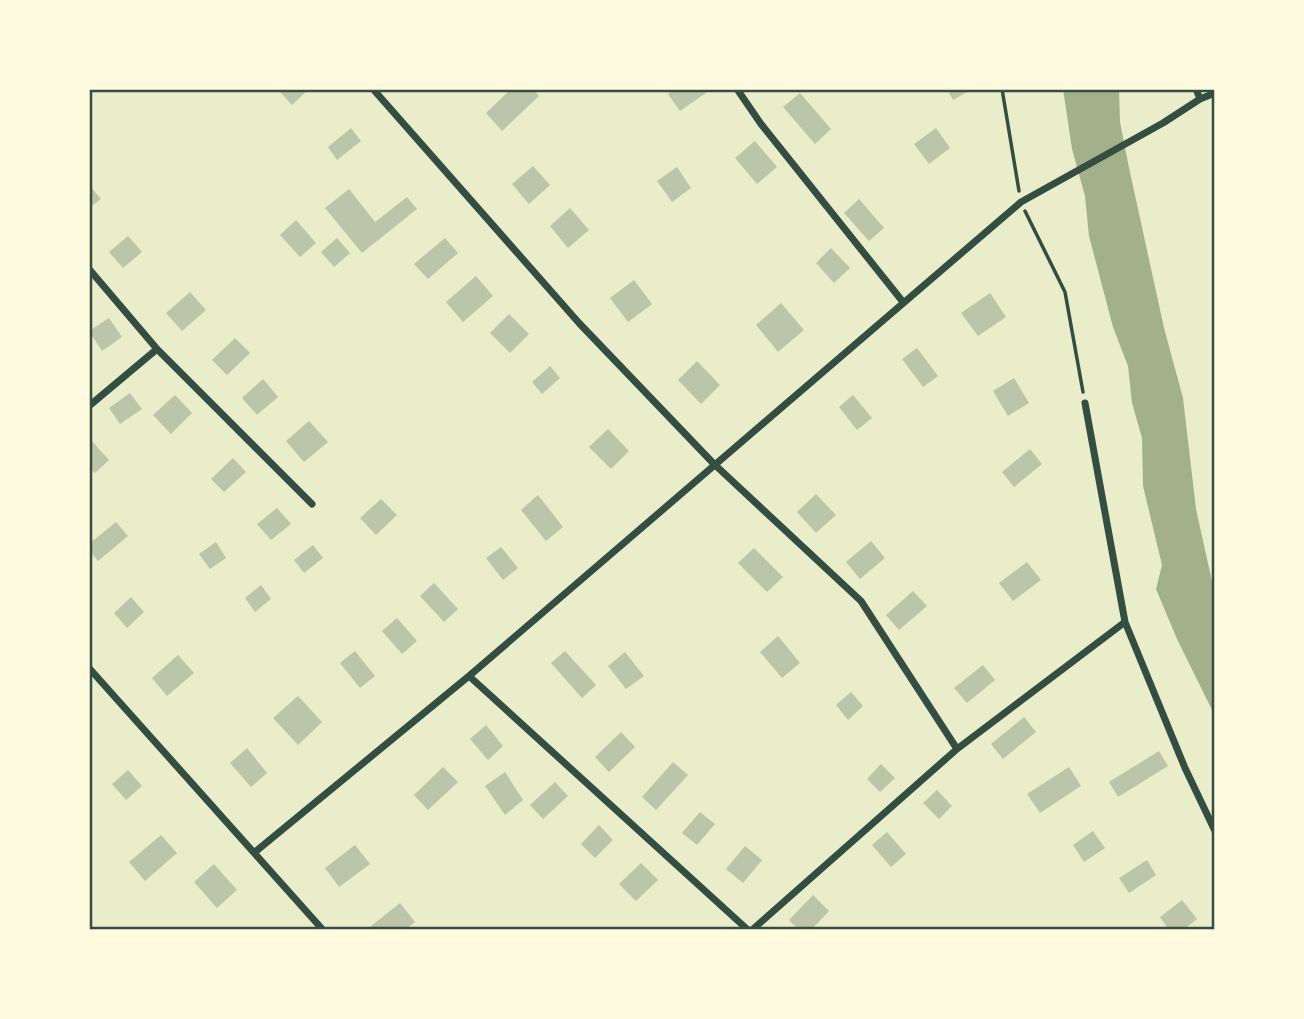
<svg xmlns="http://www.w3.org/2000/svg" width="1304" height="1019" viewBox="0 0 1304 1019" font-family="'DejaVu Sans',sans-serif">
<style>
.water{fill:#a3b18a}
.building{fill:#bcc5a7}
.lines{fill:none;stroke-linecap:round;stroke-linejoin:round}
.path{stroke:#344e41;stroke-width:3.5}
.minor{stroke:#344e41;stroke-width:7}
.neatline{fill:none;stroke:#344e41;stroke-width:2.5}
</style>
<rect width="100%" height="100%" fill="#e9edc9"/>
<path class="water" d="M 1063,89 L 1119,89 L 1120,122 L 1128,163 L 1164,328 L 1183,398 L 1196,509 L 1215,595 L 1215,716 L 1177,639 L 1156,589 L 1162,565 L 1143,486 L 1142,438 L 1132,403 L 1128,366 L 1113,327 L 1089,236 L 1085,196 L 1072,149 Z"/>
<path class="building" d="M 283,89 L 309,89 L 292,105 L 280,92 Z
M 511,89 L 533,89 L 539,96 L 502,131 L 486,113 Z
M 674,89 L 704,89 L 706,93 L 680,111 L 668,94 Z
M 947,89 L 972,89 L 953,100 Z
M 800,93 L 831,129 L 815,144 L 783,107 Z
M 351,128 L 361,141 L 337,160 L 328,147 Z
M 936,128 L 950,148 L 929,164 L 914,144 Z
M 755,141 L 777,167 L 757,184 L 735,158 Z
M 533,166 L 550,185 L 529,204 L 512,184 Z
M 677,167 L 691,188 L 672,202 L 657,181 Z
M 89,185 L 101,199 L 89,208 Z
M 349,189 L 375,222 L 407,197 L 417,209 L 362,253 L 325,208 Z
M 859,199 L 884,228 L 869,241 L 844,213 Z
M 570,208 L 589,230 L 568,248 L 550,226 Z
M 296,220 L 316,243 L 300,257 L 280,235 Z
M 128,236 L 142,252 L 123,268 L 109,252 Z
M 337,238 L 350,253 L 334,267 L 321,252 Z
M 445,238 L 458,253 L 428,279 L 414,264 Z
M 831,248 L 850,268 L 834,283 L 816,263 Z
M 476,276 L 493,296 L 463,322 L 446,302 Z
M 634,280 L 652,304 L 628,322 L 610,298 Z
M 190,292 L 206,310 L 182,331 L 166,313 Z
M 990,293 L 1006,317 L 978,336 L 961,313 Z
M 781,303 L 804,330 L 778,352 L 756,325 Z
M 509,314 L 529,334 L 510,353 L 490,333 Z
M 109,318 L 122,337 L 102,351 L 89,331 Z
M 235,338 L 250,353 L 227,375 L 212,360 Z
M 917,348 L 938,376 L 923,387 L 902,359 Z
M 697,361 L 720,385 L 701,404 L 678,380 Z
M 550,366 L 560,378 L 542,394 L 532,382 Z
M 1014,378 L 1029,403 L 1008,416 L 993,391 Z
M 263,379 L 278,397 L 257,415 L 242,398 Z
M 130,393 L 142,409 L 120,424 L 109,408 Z
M 175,395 L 192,413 L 171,434 L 153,415 Z
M 853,395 L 872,418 L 857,430 L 839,407 Z
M 309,421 L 328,442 L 304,462 L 286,441 Z
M 608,429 L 629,451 L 611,469 L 589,447 Z
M 89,438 L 109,460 L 95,473 L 89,467 Z
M 1030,449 L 1042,464 L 1014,487 L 1002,472 Z
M 233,458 L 246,472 L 224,492 L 211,479 Z
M 816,494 L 836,515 L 816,533 L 797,512 Z
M 538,495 L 563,527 L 546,541 L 521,510 Z
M 381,499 L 397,515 L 376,535 L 360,518 Z
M 277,508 L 291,524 L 271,540 L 257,524 Z
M 116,522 L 128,536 L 98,561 L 89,550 L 89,544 Z
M 871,541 L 885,558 L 860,579 L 846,562 Z
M 216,542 L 226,558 L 210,569 L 199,554 Z
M 313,545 L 323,558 L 304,573 L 294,560 Z
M 501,547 L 518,568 L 503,580 L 486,558 Z
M 754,548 L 783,577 L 767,592 L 738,563 Z
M 1027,562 L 1041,580 L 1013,601 L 999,583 Z
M 434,583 L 458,609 L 444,622 L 420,596 Z
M 261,585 L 271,599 L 255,612 L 245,598 Z
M 913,591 L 927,606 L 899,630 L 886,615 Z
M 131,597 L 144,612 L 127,628 L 114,613 Z
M 397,618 L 417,641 L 402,654 L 382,631 Z
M 778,636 L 800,663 L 782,678 L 760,652 Z
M 355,651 L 375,676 L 360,688 L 340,663 Z
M 565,651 L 596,685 L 582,698 L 551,663 Z
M 625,652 L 644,676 L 626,689 L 608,666 Z
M 178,655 L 194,673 L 167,696 L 152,678 Z
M 983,665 L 995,680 L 967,703 L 954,688 Z
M 851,692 L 863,706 L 848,720 L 836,705 Z
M 298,696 L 322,722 L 298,745 L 273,718 Z
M 1024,717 L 1036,732 L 1003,759 L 991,744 Z
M 486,725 L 503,746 L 488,760 L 470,739 Z
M 621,732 L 635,747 L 609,772 L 595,757 Z
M 247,748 L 267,773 L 251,787 L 230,763 Z
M 1159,751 L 1168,766 L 1118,797 L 1109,782 Z
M 673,762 L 688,775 L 656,810 L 642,797 Z
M 881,764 L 895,778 L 880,792 L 867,779 Z
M 443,767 L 458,782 L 428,810 L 414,795 Z
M 1069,767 L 1081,786 L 1040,813 L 1027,794 Z
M 128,770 L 142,786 L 126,800 L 112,784 Z
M 505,772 L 523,800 L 505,815 L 485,786 Z
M 555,782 L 568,796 L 543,819 L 530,805 Z
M 937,790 L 952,806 L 939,819 L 923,803 Z
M 700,812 L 715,824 L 697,845 L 682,833 Z
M 599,825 L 613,840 L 595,858 L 581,844 Z
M 1093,831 L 1105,848 L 1084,862 L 1073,845 Z
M 887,832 L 906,854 L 891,867 L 872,845 Z
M 161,835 L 177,853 L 145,881 L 129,862 Z
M 355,845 L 370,864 L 339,887 L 325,868 Z
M 745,846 L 762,860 L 743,883 L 726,869 Z
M 1147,860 L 1156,875 L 1129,893 L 1119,878 Z
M 641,863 L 658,880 L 636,901 L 619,884 Z
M 214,864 L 237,890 L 217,908 L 194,882 Z
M 813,895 L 829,911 L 811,930 L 799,930 L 789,920 Z
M 1182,900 L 1197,919 L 1183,930 L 1169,930 L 1160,917 Z
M 400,903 L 415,922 L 405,930 L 372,930 L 370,927 Z"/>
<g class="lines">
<path class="path" d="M 1002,89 L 1019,191
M 1025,211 L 1065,292 L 1083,392"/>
<path class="minor" d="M 373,89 L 579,323 L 714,464 L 861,601 L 957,749
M 737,89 L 761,124 L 903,302
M 1196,89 L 1200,99
M 89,269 L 157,349 L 312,504
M 1085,403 L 1125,622 L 1185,768 L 1215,831
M 89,406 L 157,349
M 89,668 L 323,930
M 469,676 L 748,930
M 255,852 L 469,676 L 1021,202 L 1163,123 L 1200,99 L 1215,93
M 752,930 L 957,749 L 1125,622"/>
</g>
<rect width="1304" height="1019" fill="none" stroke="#fefae0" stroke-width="182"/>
<rect x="91" y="91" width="1122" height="837" class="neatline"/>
</svg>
